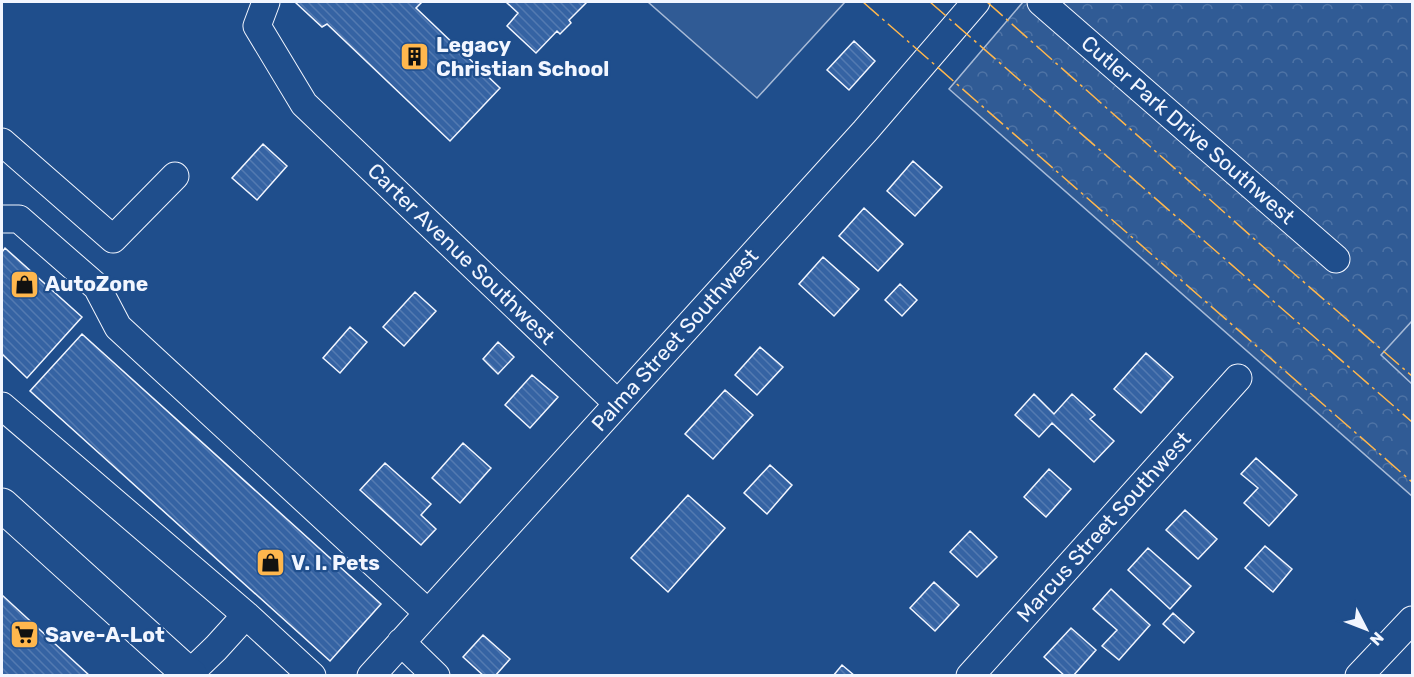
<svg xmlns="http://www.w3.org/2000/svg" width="1414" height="677" viewBox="0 0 1414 677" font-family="Rubik,sans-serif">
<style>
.forest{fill:url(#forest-crowns);stroke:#a8bbd7;stroke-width:1.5}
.built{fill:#305b95;stroke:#a8bbd7;stroke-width:1.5}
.building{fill:url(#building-back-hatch);stroke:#f2f6ff;stroke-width:1.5}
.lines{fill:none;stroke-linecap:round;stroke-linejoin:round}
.minor-casing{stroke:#f2f6ff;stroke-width:29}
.major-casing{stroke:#f2f6ff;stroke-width:35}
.minor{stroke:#1f4e8c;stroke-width:27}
.major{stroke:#1f4e8c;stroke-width:33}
.power{stroke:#ffb74d;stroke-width:1.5;stroke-dasharray:21 4.5 3 4.5;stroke-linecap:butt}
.labels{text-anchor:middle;stroke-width:4.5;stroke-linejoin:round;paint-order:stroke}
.poi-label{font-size:21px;font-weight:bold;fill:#f2f6ff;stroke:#1f4e8c;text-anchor:start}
.street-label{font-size:21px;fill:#f2f6ff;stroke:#1f4e8c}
</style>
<defs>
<pattern id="forest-crowns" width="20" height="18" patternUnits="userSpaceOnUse" patternTransform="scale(1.5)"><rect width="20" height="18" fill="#305b95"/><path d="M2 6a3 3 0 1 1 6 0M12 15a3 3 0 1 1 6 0" fill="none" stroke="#4e73a5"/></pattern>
<pattern id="building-back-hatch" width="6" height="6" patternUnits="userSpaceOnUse" patternTransform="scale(1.5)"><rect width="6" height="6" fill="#3563a3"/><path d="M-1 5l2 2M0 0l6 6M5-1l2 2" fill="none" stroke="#537ab1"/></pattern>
</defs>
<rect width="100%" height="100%" fill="#1f4e8c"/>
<path class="forest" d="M 1023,2 L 1412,2 L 1412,496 L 949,89 Z"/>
<path class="built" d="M 648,2 L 845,2 L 757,98 Z
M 1412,321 L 1412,384 L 1381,355 Z"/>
<path class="building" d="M 295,2 L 422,2 L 416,8 L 500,88 L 450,141 L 327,24 L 322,27 Z
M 506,2 L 587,2 L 569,20 L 571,23 L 560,34 L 557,31 L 536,53 L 507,26 L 518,13 Z
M 854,41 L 875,61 L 849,90 L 827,70 Z
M 263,144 L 287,166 L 257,200 L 232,178 Z
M 913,161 L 942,187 L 915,216 L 887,191 Z
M 864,208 L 903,244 L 878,271 L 839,236 Z
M 5,248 L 82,317 L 27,378 L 2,354 L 2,252 Z
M 823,257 L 859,289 L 834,316 L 799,284 Z
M 900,284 L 917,300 L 902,316 L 885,300 Z
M 415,292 L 436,311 L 404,346 L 383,327 Z
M 350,327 L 367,342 L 340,373 L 323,358 Z
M 82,334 L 381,604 L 330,661 L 30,391 Z
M 498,342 L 514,357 L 498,374 L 483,359 Z
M 760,347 L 783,367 L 757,395 L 735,375 Z
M 1146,353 L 1173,377 L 1141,413 L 1114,389 Z
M 532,375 L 558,397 L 530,428 L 505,405 Z
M 725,390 L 753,415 L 713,459 L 685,434 Z
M 1034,394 L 1054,414 L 1072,394 L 1095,415 L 1090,419 L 1114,441 L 1094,462 L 1052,423 L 1039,437 L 1015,415 Z
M 463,443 L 491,468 L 460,503 L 432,478 Z
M 1256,458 L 1297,495 L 1269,526 L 1244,503 L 1258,488 L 1241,474 Z
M 385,463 L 431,504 L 421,515 L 436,529 L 421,545 L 360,490 Z
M 770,465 L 792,485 L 767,514 L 744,493 Z
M 1049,469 L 1071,489 L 1046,517 L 1024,497 Z
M 688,495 L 725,528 L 668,592 L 631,558 Z
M 1185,510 L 1217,539 L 1198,559 L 1166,530 Z
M 970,531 L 997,557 L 977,577 L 950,552 Z
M 1265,546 L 1292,569 L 1273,592 L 1245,568 Z
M 1148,548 L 1191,586 L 1170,609 L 1128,570 Z
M 934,582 L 959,605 L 935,631 L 910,608 Z
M 1111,589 L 1150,625 L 1119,660 L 1102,646 L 1117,630 L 1093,609 Z
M 2,595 L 90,676 L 2,676 Z
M 1173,613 L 1194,632 L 1184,643 L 1163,624 Z
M 1071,628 L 1096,650 L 1073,676 L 1065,676 L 1044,657 Z
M 483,635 L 510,659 L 495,676 L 484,676 L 463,657 Z
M 842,665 L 855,676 L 833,676 Z"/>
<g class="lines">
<defs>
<path id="minor" d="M 266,2 L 257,26 L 304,104 L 617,403
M 1041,2 L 1336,259
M 2,142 L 113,239 L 175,176
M 2,219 L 19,219 L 97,287 L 118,327 L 428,613
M 2,406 L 246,615 L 312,676
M 401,642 L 436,676
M 187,676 L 216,648 L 246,615
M 371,676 L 865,131 L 976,2
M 970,676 L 1238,378
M 1359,676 L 1412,620"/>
<path id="major" d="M 2,505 L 191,676"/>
</defs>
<use href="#minor" class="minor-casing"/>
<use href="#major" class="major-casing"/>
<use href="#minor" class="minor"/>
<use href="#major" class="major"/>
<path class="power" d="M 863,2 L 1412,482
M 930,2 L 1412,422
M 987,2 L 1260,244 L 1412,376"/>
</g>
<defs>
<symbol id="building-square" viewBox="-11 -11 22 22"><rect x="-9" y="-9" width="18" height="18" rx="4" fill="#ffb74d" stroke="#1f4e8c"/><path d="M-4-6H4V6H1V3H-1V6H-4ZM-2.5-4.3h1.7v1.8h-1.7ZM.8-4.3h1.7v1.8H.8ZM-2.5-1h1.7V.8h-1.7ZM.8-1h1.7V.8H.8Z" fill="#111"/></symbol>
<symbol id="shop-square" viewBox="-11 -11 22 22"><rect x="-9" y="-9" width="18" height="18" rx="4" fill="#ffb74d" stroke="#1f4e8c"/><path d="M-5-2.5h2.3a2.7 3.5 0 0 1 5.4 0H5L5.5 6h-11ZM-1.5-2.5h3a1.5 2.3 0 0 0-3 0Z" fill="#111"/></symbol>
<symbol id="supermarket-square" viewBox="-11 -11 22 22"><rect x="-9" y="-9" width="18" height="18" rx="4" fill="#ffb74d" stroke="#1f4e8c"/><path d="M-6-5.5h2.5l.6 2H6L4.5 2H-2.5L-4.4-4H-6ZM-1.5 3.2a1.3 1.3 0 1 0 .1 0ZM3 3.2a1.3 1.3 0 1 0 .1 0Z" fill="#111"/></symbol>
</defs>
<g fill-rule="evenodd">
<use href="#building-square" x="398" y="40" width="33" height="33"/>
<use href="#shop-square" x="8" y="268" width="33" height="33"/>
<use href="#shop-square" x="254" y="546" width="33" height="33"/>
<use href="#supermarket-square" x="8" y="618" width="33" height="33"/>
</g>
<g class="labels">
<g class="poi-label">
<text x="436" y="52">Legacy<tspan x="436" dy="24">Christian School</tspan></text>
<text x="45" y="291">AutoZone</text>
<text x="291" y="570">V. I. Pets</text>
<text x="45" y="642">Save-A-Lot</text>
</g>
<g class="street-label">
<text transform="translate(1188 130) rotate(41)" y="7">Cutler Park Drive Southwest</text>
<text transform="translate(461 254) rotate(44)" y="7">Carter Avenue Southwest</text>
<text transform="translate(675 340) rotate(-48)" y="7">Palma Street Southwest</text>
<text transform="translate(1104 527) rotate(-48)" y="7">Marcus Street Southwest</text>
</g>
</g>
<rect width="1414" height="677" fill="none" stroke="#f2f6ff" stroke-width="6"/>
<g transform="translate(1366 629) rotate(132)" stroke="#1f4e8c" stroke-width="4.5" paint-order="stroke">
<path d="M0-4.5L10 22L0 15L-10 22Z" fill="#f2f6ff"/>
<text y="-9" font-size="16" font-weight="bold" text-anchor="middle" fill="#f2f6ff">N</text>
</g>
</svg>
